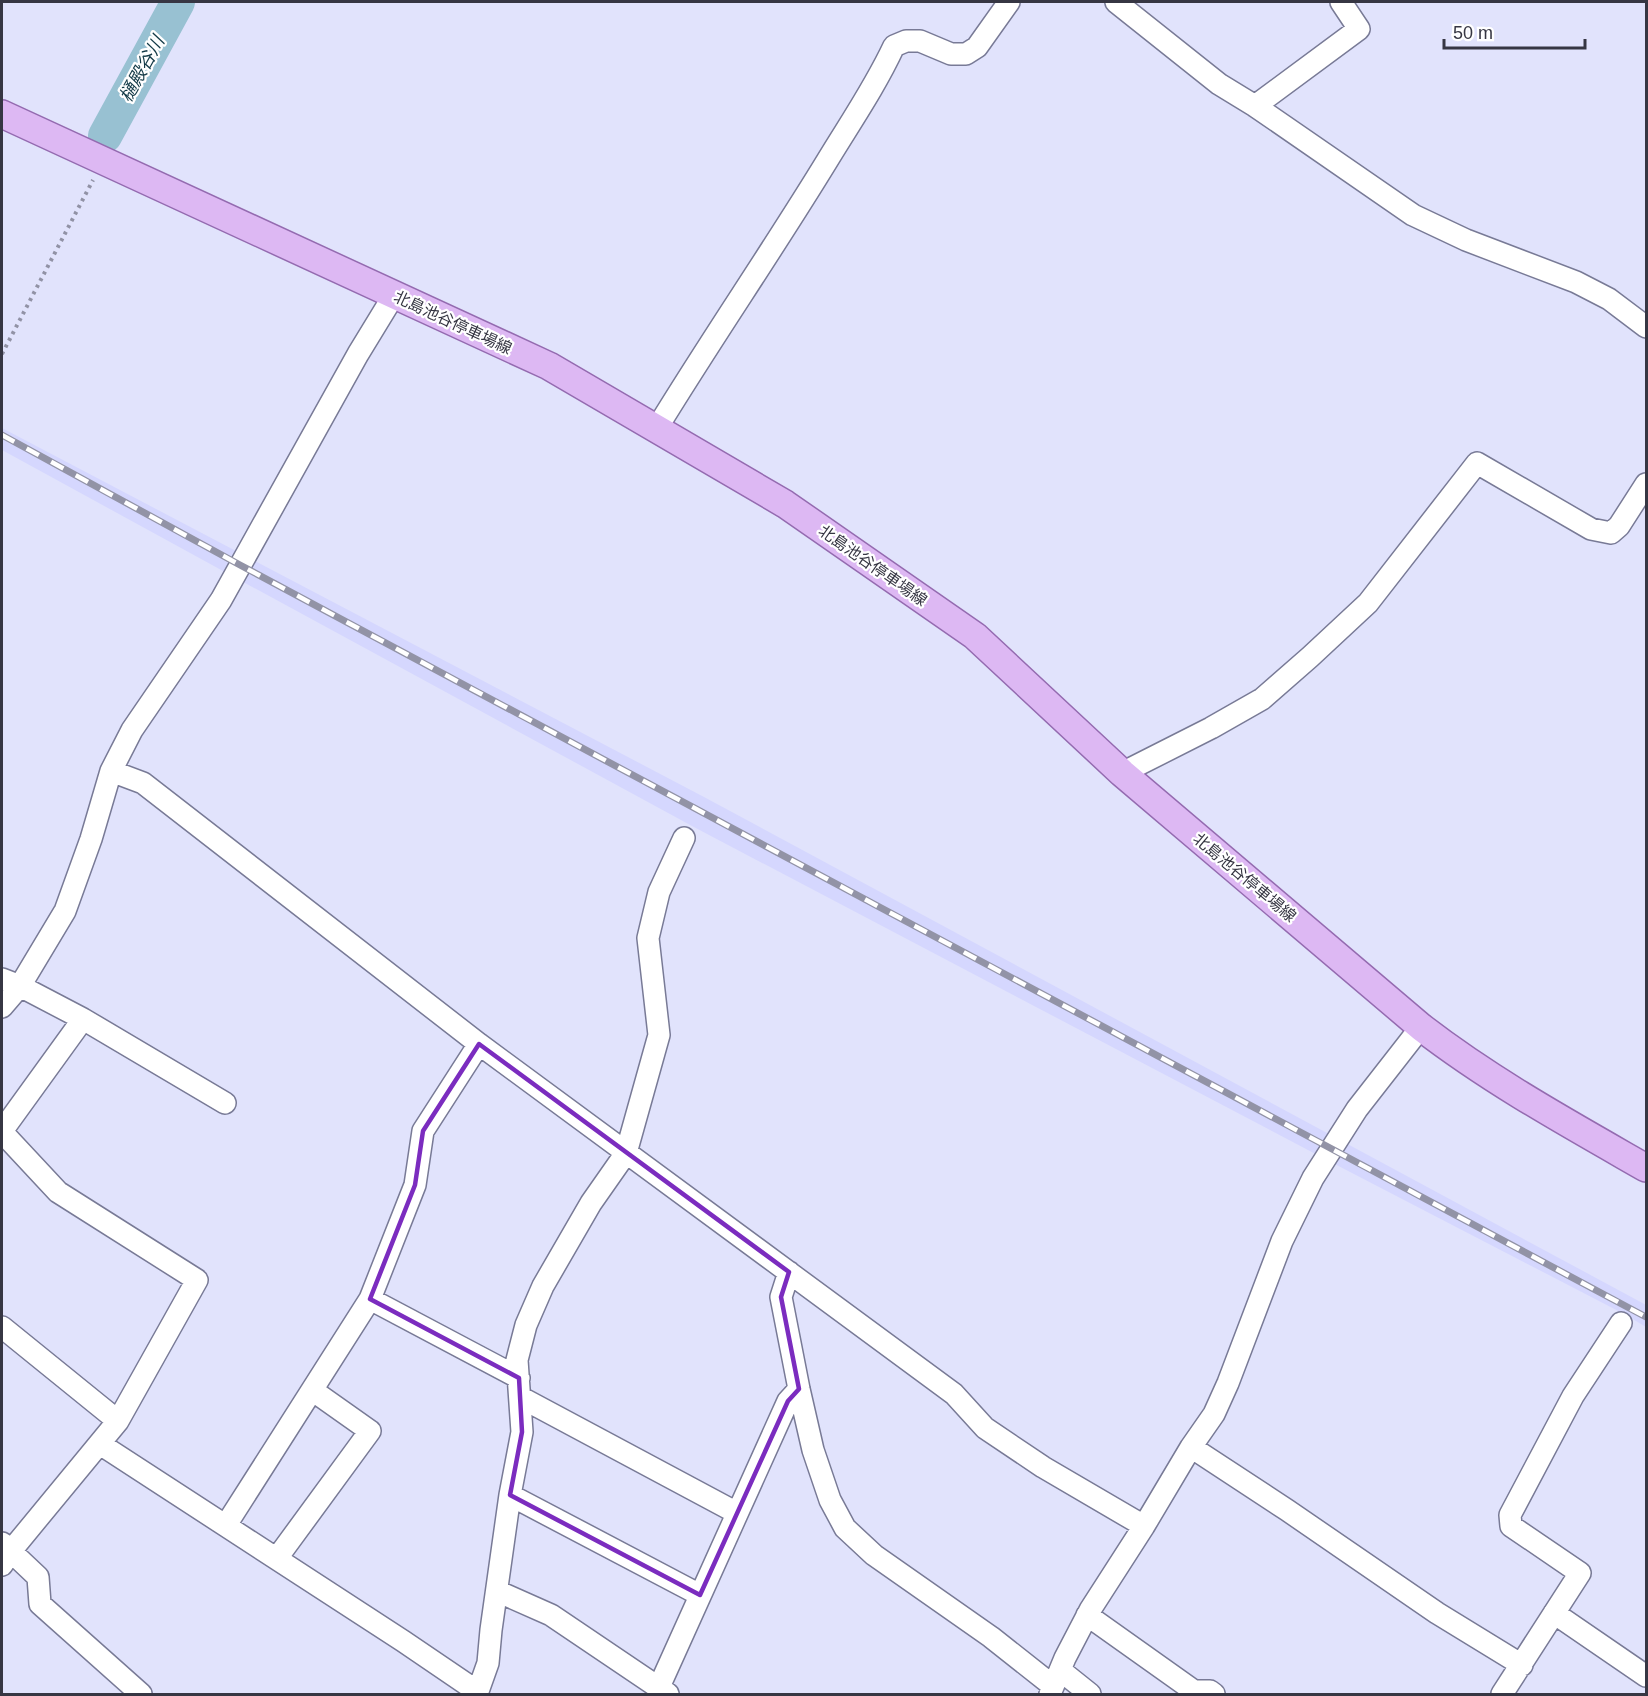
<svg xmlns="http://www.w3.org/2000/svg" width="1648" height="1696" viewBox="0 0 1648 1696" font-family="Arial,'Noto Sans JP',sans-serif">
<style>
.built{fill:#d5d7fe}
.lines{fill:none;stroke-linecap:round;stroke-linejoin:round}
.river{stroke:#98c1d2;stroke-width:34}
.minor-casing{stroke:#787a96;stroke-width:24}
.major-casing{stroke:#946bb0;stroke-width:30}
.path{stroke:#9192a5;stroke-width:4;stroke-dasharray:3 4.5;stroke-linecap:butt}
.minor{stroke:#fff;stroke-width:21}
.major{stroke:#ddb8f3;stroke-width:27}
.rail-casing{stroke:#9293a6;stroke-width:7}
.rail{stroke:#fff;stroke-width:4.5;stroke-dasharray:14;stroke-linecap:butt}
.marked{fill:none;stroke:#7b2cbf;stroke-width:4.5;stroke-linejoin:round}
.labels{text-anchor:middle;stroke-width:4.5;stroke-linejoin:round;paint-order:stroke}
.street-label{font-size:16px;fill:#363643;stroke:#fff}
.water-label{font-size:18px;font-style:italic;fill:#123946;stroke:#fff}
</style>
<rect width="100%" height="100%" fill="#e1e3fc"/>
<path class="built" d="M 2,428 L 704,797 L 1635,1299 L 1646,1305 L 1646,1327 L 1626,1315 L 1325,1159 L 692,826 L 234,577 L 2,450 Z"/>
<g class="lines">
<path class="river" d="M 105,136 L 178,2"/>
<defs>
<path id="minor" d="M 1116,2 L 1219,84 L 1255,106 L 1413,215 L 1466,240 L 1576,282 L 1609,299 L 1646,327
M 1255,106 L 1359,29 L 1341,2
M 657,428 C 712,338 772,251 827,161 C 850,123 875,87 894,46 L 906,41 L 920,41 L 951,54 L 966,54 L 977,47 L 1009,2
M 111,771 L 143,783 L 479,1044 L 954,1394 L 985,1428 L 1043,1467 L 1144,1526
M 1122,773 L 1211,728 L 1262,699 L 1310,657 L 1368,603 L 1477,463 L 1591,529 L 1611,533 L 1619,526 L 1646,484
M 2,979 L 20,986 L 83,1019 L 225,1103
M 2,1007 L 20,986 L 65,911 L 91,839 L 111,771 L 132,730 L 221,600 L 358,354 L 394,295
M 2,1131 L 83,1019
M 2,1132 L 58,1192 L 197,1280 L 118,1421 L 10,1552 L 2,1565
M 789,1272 L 781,1297 L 799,1389 L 813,1450 L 830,1500 L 845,1528 L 874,1555 L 991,1637 L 1053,1686
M 370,1299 L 415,1185 L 423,1131 L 479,1044
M 2,1327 L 118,1421
M 520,1397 L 737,1513
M 100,1444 L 403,1641 L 478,1692
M 1191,1447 L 1287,1510 L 1437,1613 L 1522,1665
M 510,1495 L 700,1595
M 226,1525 L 370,1299 L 519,1378
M 2,1543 L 38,1577 L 40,1604 L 141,1694
M 277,1558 L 370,1431 L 312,1390
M 497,1591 L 551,1615 L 668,1694
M 1554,1613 L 1646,1676
M 1087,1615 L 1194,1691 L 1210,1691 L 1214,1694
M 1060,1670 L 1090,1694
M 659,1687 L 788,1401 L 799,1389
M 477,1694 L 488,1663 L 491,1630 L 510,1495 L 522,1432 L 517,1360 L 526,1325 L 543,1286 L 591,1203 L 626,1153 L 659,1035 L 648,938 L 659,892 L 684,838
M 1050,1694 L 1065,1658 L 1090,1610 L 1144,1526 L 1191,1447 L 1214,1414 L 1228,1383 L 1282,1241 L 1313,1178 L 1357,1109 L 1421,1027
M 1502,1694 L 1580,1573 L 1511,1526 L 1510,1515 L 1573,1396 L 1621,1323"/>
<path id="major" d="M 2,114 L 549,366 L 785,504 L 975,636 L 1122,773 L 1421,1027 C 1491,1081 1569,1124 1646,1168"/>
</defs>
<use href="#minor" class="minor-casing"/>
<use href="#major" class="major-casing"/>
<path class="path" d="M 2,354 L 93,180"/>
<use href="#minor" class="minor"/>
<use href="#major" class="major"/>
<defs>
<path id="rail" d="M 2,435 L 240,565 L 1646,1317"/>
</defs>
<use href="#rail" class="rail-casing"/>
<use href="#rail" class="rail"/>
</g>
<path class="marked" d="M 479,1044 L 789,1272 L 781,1297 L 799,1389 L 788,1401 L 700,1595 L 510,1495 L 522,1432 L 519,1378 L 370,1299 L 415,1185 L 423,1131 Z"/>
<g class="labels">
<g class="street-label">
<text transform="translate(453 322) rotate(25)" y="6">北島池谷停車場線</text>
<text transform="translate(873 565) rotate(35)" y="6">北島池谷停車場線</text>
<text transform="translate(1245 877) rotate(40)" y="6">北島池谷停車場線</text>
</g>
<g class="water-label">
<text transform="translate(142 69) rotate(-61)" y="6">樋殿谷川</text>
</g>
</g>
<rect width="1648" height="1696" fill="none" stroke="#363643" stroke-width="6"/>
<path d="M1444 39v9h141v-9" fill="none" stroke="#363643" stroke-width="3"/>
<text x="1453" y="39" font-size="18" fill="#363643" stroke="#ffffff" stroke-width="4.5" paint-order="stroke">50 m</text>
</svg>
